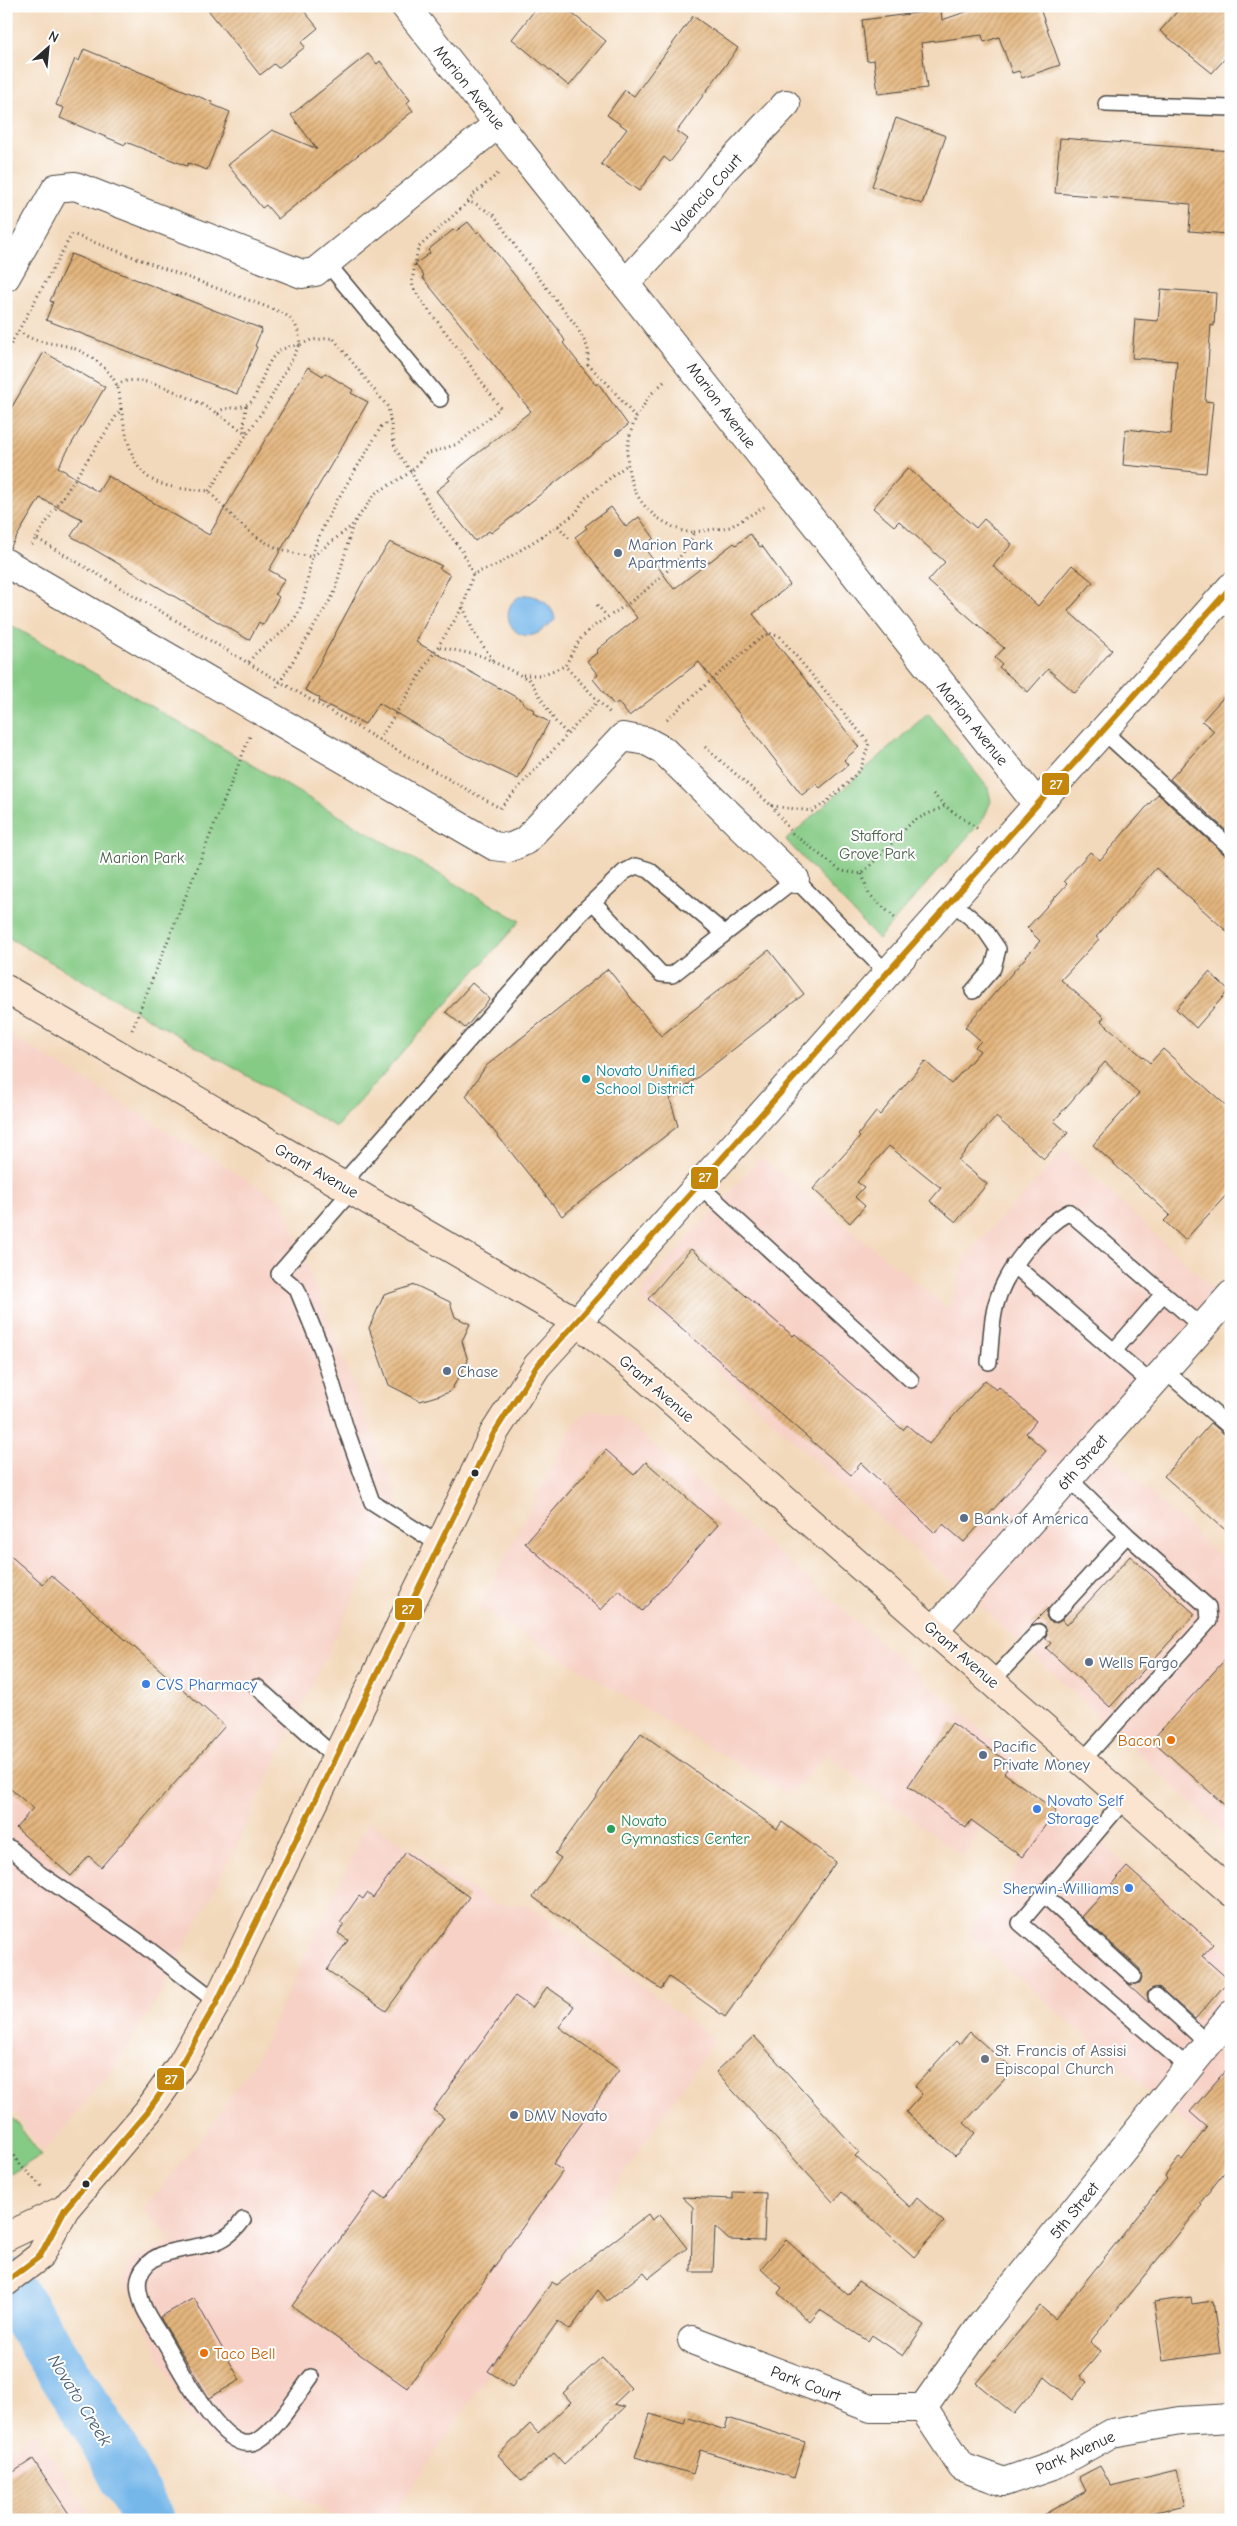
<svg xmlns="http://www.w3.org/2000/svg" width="1237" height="2526" viewBox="0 0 1237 2526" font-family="'Comic Neue',sans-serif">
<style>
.built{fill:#f7d1c6}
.park{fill:#85ca85;stroke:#587a58}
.water{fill:#76b7ea;stroke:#50718a}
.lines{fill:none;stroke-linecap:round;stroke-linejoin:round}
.river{stroke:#76b7ea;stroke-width:52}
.building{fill:url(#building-hatch)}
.lane-casing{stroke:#494541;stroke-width:18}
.street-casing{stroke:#494541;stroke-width:30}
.secondary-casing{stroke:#494541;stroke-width:30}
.path{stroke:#494541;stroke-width:3;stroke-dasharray:1 4;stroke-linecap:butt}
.lane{stroke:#fff;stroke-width:15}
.street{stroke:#fff;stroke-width:28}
.secondary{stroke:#fce5d0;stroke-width:28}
.bus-1-casing{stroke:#fff;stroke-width:10}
.bus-1{stroke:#c4870b;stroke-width:6}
.service-dot{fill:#5c6f8a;stroke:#fff;stroke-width:2}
.culture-dot{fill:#0f9aa8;stroke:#fff;stroke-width:2}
.bus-dot{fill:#2b2b2b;stroke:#fff;stroke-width:2}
.shop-dot{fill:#3f7fe0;stroke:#fff;stroke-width:2}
.food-dot{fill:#e8710a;stroke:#fff;stroke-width:2}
.leisure-dot{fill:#2e9e5b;stroke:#fff;stroke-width:2}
.worship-dot{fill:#6b7280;stroke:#fff;stroke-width:2}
.labels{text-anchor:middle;stroke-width:4;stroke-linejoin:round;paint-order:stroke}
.street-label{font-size:16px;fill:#2b2b2b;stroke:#fff}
.service-label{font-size:16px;fill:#4e5e75;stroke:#fff;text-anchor:start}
.park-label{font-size:16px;fill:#4a634a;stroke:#fff}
.culture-label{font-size:16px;fill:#0d838f;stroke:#fff;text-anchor:start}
.shop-label{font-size:16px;fill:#366cbe;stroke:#fff;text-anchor:start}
.food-label{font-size:16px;fill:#c56008;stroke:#fff;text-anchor:end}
.leisure-label{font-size:16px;fill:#27864d;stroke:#fff;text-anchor:start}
.worship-label{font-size:16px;fill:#5b616d;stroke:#fff;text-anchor:start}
.water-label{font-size:18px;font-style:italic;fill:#455c6e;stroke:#fff}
.line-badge{stroke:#fff;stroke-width:2}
.badge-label{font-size:14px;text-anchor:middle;font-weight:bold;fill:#fff}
</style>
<defs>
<pattern id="building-hatch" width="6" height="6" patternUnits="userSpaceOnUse" patternTransform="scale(1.25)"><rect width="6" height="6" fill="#e4b67e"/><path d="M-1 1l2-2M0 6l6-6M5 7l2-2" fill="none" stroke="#b99467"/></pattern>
</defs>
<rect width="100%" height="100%" fill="#fff"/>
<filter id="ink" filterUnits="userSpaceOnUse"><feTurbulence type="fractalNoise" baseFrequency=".02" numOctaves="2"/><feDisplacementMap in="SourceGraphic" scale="10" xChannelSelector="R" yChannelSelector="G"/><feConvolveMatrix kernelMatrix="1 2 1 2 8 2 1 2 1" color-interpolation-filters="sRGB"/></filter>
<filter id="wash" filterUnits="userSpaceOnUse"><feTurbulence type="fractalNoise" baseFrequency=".0096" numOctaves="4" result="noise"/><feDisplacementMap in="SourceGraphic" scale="20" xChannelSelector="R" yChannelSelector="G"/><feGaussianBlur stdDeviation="1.12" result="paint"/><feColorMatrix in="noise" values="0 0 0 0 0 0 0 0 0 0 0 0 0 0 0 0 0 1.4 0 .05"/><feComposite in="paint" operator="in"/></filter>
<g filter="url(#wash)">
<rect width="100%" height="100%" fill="#f3d9bb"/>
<path class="built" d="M 6,1032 L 283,1202 L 399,1502 L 230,1858 L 164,1988 L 113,2070 L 43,2152 L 6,2102 Z
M 1065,1150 L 1221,1296 L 1084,1431 L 1231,1567 L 1231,1840 L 996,1620 L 844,1487 L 640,1298 L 645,1286 L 761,1158 L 949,1309 L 966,1256 Z
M 592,1409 L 620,1416 L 1022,1765 L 963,1857 L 827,1754 L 789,1795 L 479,1608 L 576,1421 Z
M 1060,1806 L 1231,1956 L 1231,2163 L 969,1934 Z
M 369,1821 L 493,1904 L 528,1905 L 715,2039 L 395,2512 L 386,2520 L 341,2520 L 246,2469 L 190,2420 L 124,2281 L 130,2262 L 174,2240 L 143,2210 L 203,2137 L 257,2058 Z
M 35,2433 L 95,2520 L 6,2520 L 6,2451 Z"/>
<path class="park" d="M 6,622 L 520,921 L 336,1127 L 6,936 Z
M 928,713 L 988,788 L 991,801 L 984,818 L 878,939 L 786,840 Z
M 6,2109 L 41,2155 L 6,2177 Z"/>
<path class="water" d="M 523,595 C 537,594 554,605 555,620 C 549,624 543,631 536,634 C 511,644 495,606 523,595 Z"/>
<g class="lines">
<path class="river" d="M 6,2283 L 103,2434 L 148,2520"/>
</g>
<g id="blocks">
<path class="building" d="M 205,6 L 300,6 L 318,28 L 301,42 L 305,47 L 278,68 L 274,64 L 260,75 Z
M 538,6 L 563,6 L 606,41 L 569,86 L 512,39 Z
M 983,6 L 1039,6 L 1060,65 L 1022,78 L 1019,71 L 1012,73 L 999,37 L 984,42 L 982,35 L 921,43 L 927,88 L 878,94 L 874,60 L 867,61 L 862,20 L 941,10 L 942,20 Z
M 1182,6 L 1231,6 L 1231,52 L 1212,73 L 1160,31 Z
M 693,16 L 738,48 L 677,131 L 688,139 L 670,162 L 664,157 L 639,191 L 601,164 L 627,129 L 607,115 L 625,90 L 634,96 Z
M 84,49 L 212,102 L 211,104 L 230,112 L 207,170 L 188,163 L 187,166 L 126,142 L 125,145 L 60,118 L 64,108 L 56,105 L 75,59 L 79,61 Z
M 368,54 L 377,64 L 380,61 L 410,100 L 407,103 L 413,111 L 278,219 L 266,205 L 262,208 L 228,165 L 272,130 L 317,149 L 291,115 Z
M 896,118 L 946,136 L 922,204 L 872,186 Z
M 1060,138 L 1231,151 L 1228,234 L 1189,231 L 1191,204 L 1055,193 Z
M 468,222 L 477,233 L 479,231 L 558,329 L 565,341 L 563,343 L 596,385 L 598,383 L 628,425 L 503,524 L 491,533 L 489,531 L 475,541 L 436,491 L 450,480 L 448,478 L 459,468 L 531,411 L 422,277 L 424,276 L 415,264 L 430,253 L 428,250 L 453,230 L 455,232 Z
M 71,254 L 262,329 L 255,346 L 257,347 L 237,394 L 46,320 L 53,302 L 50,301 Z
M 1161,289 L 1216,293 L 1214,326 L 1211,325 L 1205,401 L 1213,402 L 1206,473 L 1123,465 L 1126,429 L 1171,434 L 1177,361 L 1132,358 L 1135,319 L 1158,321 Z
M 44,352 L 105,387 L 58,467 L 98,492 L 108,476 L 209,535 L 308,367 L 323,376 L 325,373 L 353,390 L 351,393 L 368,402 L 269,570 L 285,579 L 275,594 L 279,597 L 263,625 L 259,622 L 249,640 L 71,536 L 82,519 L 40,498 L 10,548 L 6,547 L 6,417 Z
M 908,468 L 976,528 L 984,519 L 1012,544 L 993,566 L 1038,606 L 1072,565 L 1093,582 L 1068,611 L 1112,650 L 1075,693 L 1048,669 L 1028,692 L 999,667 L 1002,664 L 995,658 L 1004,648 L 928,581 L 945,562 L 899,521 L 894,526 L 873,508 Z
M 611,507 L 626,527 L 639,517 L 654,538 L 643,546 L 674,589 L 734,543 L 736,545 L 750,534 L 760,547 L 762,546 L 790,585 L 753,614 L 859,747 L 844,760 L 848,765 L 820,788 L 816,784 L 802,795 L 699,662 L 629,716 L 618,702 L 614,705 L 593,679 L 598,675 L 587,661 L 598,652 L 597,650 L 637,618 L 575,537 L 587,528 L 585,526 Z
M 390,542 L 442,566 L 439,568 L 450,575 L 416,642 L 523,701 L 522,703 L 534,710 L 533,713 L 549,722 L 518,779 L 467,755 L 379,703 L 365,724 L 319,701 L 320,698 L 305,690 L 363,582 Z
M 1231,689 L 1231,835 L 1170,779 L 1214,731 L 1202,721 Z
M 1158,794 L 1225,855 L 1231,857 L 1231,935 L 1156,868 L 1096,937 L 1099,939 L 1061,980 L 1104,1017 L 1101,1021 L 1150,1063 L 1163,1049 L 1231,1110 L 1231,1190 L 1185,1240 L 1164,1221 L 1170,1215 L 1093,1145 L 1139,1093 L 1105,1062 L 1054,1121 L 1068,1133 L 1044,1159 L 996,1117 L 958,1160 L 987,1184 L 956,1222 L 930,1201 L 941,1188 L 889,1146 L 857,1182 L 864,1187 L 855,1197 L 865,1206 L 850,1223 L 813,1189 L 860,1137 L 858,1135 L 876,1112 L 880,1115 L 925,1061 L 951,1084 L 980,1051 L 975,1047 L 981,1041 L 965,1027 L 1040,941 L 1027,928 L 1067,884 L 1064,881 L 1090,852 L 1100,860 Z
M 769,950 L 804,994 L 670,1099 L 678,1126 L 562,1216 L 466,1096 L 486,1066 L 608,969 L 661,1036 Z
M 1209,972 L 1229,990 L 1196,1028 L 1176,1009 Z
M 472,983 L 490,999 L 465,1028 L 446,1012 Z
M 691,1249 L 793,1336 L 795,1334 L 903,1430 L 907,1425 L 929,1444 L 985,1380 L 996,1390 L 999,1387 L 1036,1421 L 1026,1433 L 1046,1451 L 964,1542 L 943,1524 L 935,1533 L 861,1463 L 851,1475 L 648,1299 Z
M 415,1285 L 450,1302 L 455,1317 L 470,1324 L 462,1341 L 468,1361 L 450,1392 L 420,1401 L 389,1385 L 369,1328 L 384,1295 Z
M 1211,1423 L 1231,1440 L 1231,1535 L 1164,1476 Z
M 606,1450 L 634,1475 L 646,1462 L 718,1525 L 642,1611 L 619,1590 L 601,1610 L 525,1543 Z
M 6,1552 L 43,1584 L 51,1575 L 225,1726 L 101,1867 L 89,1856 L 71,1876 L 16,1828 L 33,1808 L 6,1785 Z
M 1130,1556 L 1195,1614 L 1110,1707 L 1046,1648 L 1051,1643 L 1045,1638 L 1047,1634 L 1045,1626 L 1040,1623 L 1031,1625 L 1048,1608 L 1046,1616 L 1049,1621 L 1057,1623 L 1062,1620 L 1067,1625 Z
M 1231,1653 L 1231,1811 L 1152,1740 Z
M 952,1723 L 1011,1764 L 1004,1773 L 1056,1811 L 1022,1857 L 971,1820 L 966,1828 L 908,1786 Z
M 641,1733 L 777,1829 L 782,1822 L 836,1862 L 725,2017 L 669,1977 L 661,1989 L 533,1897 L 561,1858 L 555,1854 Z
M 406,1852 L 469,1897 L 386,2011 L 327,1970 L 348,1940 L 338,1933 L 344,1925 L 340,1923 L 359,1896 L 363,1899 L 367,1893 L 373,1898 Z
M 1127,1867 L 1213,1944 L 1202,1956 L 1229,1980 L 1195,2019 L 1159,1987 L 1149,1990 L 1147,1994 L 1149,2003 L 1127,1983 L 1131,1985 L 1140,1983 L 1142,1978 L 1140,1969 L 1082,1917 Z
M 547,1987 L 574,2006 L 559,2027 L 619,2070 L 553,2164 L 563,2171 L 407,2388 L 292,2306 L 375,2191 L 386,2199 L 444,2118 L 433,2110 L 515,1996 L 532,2008 Z
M 970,2032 L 1013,2070 L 964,2123 L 975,2133 L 955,2156 L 906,2112 L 922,2094 L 915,2086 L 956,2041 L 959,2044 Z
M 754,2036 L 859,2152 L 855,2156 L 910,2207 L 917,2198 L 944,2222 L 914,2257 L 842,2192 L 833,2202 L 716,2072 Z
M 1231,2064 L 1231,2164 L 1200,2203 L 1202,2205 L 1090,2342 L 1101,2351 L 1080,2376 L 1087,2382 L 1072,2400 L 1045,2377 L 1014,2414 L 976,2383 L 1040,2306 L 1055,2319 L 1121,2237 L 1167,2179 L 1165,2176 L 1179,2158 L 1182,2160 L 1207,2127 L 1190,2112 Z
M 733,2192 L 766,2193 L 764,2241 L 729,2240 L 715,2227 L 713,2272 L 691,2272 L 693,2207 L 682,2197 L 733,2199 Z
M 648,2214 L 652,2220 L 660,2214 L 687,2248 L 649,2278 L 644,2272 L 607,2301 L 598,2290 L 570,2330 L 558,2321 L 512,2387 L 488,2371 L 552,2282 L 557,2285 Z
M 786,2240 L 848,2295 L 858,2281 L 924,2325 L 903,2356 L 872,2335 L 868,2341 L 820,2310 L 810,2322 L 778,2293 L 782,2288 L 761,2268 Z
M 1191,2297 L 1192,2304 L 1213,2301 L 1220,2353 L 1163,2361 L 1154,2302 Z
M 194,2298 L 240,2380 L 209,2398 L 160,2317 Z
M 602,2357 L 631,2388 L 614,2404 L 625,2407 L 564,2464 L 554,2453 L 522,2481 L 498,2455 L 530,2424 L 538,2433 L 571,2402 L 563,2393 Z
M 650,2414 L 684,2424 L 686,2417 L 725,2430 L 728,2418 L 805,2442 L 794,2478 L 700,2450 L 693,2474 L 635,2457 Z
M 33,2459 L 73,2520 L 6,2520 L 6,2477 Z
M 1100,2466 L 1111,2486 L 1176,2470 L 1185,2505 L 1122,2520 L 1034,2520 L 1086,2491 L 1079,2477 Z"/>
</g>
</g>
<g filter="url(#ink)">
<use href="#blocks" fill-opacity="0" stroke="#494541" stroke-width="1"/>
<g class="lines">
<defs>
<path id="lane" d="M 1106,104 L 1231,108
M 327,263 L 440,399
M 1103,731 L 1231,848
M 951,901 L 985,930 L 998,949 L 993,968 L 973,991
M 593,902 L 661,974 L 672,975 L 795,879 L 887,973
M 342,1184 L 580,914 L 624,872 L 636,866 L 649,870 L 725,934
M 699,1185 L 911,1380
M 352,1190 L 279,1274 L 297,1289 L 322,1350 L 346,1429 L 372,1502 L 440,1545
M 1014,1265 L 1152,1384
M 1114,1351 L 1163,1294
M 989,1362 C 991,1343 991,1322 996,1304 C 1005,1271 1038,1229 1069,1212 L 1202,1327
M 1164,1370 L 1231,1428
M 1068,1478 L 1127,1535
M 1055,1614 L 1127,1535 L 1208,1607 L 1209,1621 L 1082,1761
M 992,1681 L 1038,1632
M 257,1687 L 336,1758
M 1125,1799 L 1020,1923 L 1188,2067
M 10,1848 L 40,1874 L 135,1939 L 217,2002
M 1044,1895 L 1133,1976
M 1156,1996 L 1207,2043
M 243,2220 C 238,2227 231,2234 224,2238 C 199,2253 153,2243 140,2275 C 136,2284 140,2299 144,2308 C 150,2321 160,2334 167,2347 C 180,2369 221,2449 251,2443 C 271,2440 298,2394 311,2377"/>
<path id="street" d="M 405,6 L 1037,804
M 6,277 L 56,188 L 75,186 L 302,274 L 315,272 L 499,123
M 626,283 L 688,215 L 717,177 L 786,104
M 6,563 L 494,846 L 509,848 L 525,841 L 623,737 L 646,741 L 663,750 L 795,879
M 577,1322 L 1231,587
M 934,1630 L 1231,1295
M 692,2340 L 871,2408 L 923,2408
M 923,2408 L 980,2327 L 1231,2015
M 923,2408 L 962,2467 L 1004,2482 L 1056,2464 L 1112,2433 L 1180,2421 L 1231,2418"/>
<path id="secondary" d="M 6,989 L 577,1322 L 630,1364 L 1231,1892
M 6,2237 L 65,2209
M 6,2282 L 40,2256 L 65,2209 L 148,2111 L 182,2063 L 217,2002 L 494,1433 L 537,1366 L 577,1322"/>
</defs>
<use href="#lane" class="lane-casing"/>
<use href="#street" class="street-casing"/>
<use href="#secondary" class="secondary-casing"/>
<path class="path" d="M 468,202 L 474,194 L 500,172
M 18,331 C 39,345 48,341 70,347 C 87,352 110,368 117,386 C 120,393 120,402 121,409 L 36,538
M 6,353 L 72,234 L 283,313 C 296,322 299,329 300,345 L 311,340 L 333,338 L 388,407 L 395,448 L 411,472 L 426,454 L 458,444 L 500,408 L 461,352 L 426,307 L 413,288 L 412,281 L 418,248 L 468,202 L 476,204 L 495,216 L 521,255 L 577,327 L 588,348 L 588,365 L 607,383 L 636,418 C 618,457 628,504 668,524 C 676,529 685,533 694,532 C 684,562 643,594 617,611 C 605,619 593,625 583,636 C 575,645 571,656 565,666 L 610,713
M 117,386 C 135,367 199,402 218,414 L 222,410 C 231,407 244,408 251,402 C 255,399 256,393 258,389 C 268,365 271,347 300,345
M 246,406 L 244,426 L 247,434
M 121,409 C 134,476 140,487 209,491 C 241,527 261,549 312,557 L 353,525
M 218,414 L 247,434
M 636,418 L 650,395 L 666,380
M 209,491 L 268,403 L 299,346
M 558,526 L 571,541
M 694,532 L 730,527 L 764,507
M 32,545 L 36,538 L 379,740 L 500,808 L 598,701
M 597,605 L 607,616
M 463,607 L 474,633 L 493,660
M 440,647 L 482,656 L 530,680 L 555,721 L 568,735
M 249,662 C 262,642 282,638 295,618 C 309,595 307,565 317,541 C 334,500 360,465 381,427 L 391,420
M 523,675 L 541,675 L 565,666
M 277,687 L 334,594 L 353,524 L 376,493 L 411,472 L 434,514 L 462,551 L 473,574
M 667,719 L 754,643 L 769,633 L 780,637 L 869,743 L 861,768 L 848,783 L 824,804 L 812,811 L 772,806 L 792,833
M 379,740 L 463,607 L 473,574 L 497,565 L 558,526 L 576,513 L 585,498 L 628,464
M 705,747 L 772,806
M 933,794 L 945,806
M 792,833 L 841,871 L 862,874 L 913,821 L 945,806 L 978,829
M 862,874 L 869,894 L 897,920
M 132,1030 L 250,736
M 6,2143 L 20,2165 L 44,2189"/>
<use href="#lane" class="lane"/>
<use href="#street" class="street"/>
<use href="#secondary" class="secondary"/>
<defs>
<path id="bus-1" d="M 6,2282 L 40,2256 L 65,2209 L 148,2111 L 182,2063 L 217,2002 L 494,1433 L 537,1366 L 1231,587"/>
</defs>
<use href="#bus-1" class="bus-1-casing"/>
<use href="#bus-1" class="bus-1"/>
</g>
</g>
<g class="service-dot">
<circle cx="618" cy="553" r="5"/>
<circle cx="447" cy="1371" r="5"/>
<circle cx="964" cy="1518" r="5"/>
<circle cx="1089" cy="1662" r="5"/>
<circle cx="983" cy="1755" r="5"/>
<circle cx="514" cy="2115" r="5"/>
</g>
<circle class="culture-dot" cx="586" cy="1079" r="5"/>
<g class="bus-dot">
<circle cx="475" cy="1473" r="4.5"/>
<circle cx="86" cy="2184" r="4.5"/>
</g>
<g class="shop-dot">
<circle cx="146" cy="1684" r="5"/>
<circle cx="1037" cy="1809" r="5"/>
<circle cx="1129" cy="1888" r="5"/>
</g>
<g class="food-dot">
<circle cx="1171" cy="1740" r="5"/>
<circle cx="204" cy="2353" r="5"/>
</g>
<circle class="leisure-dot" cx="611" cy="1829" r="5"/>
<circle class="worship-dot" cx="985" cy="2059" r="5"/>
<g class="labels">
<g class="street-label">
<text transform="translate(470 87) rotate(51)" y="6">Marion Avenue</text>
<text transform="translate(706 193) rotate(-49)" y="6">Valencia Court</text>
<text transform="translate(722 405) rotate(53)" y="6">Marion Avenue</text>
<text transform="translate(973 723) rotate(51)" y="6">Marion Avenue</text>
<text transform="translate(317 1170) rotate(30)" y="6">Grant Avenue</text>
<text transform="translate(657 1388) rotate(41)" y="6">Grant Avenue</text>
<text transform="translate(1082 1462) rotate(-49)" y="6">6th Street</text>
<text transform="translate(962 1654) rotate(41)" y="6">Grant Avenue</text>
<text transform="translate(1074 2210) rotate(-51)" y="6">5th Street</text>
<text transform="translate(806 2383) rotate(21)" y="6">Park Court</text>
<text transform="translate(1075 2452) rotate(-24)" y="6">Park Avenue</text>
</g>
<g class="service-label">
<text x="628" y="550">Marion Park<tspan x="628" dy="18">Apartments</tspan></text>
<text x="457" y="1377">Chase</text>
<text x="974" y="1524">Bank of America</text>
<text x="1099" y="1668">Wells Fargo</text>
<text x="993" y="1752">Pacific<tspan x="993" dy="18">Private Money</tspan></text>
<text x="524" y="2121">DMV Novato</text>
</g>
<g class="park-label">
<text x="877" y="841">Stafford<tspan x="877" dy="18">Grove Park</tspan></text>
<text x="142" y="863">Marion Park</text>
</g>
<g class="culture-label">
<text x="596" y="1076">Novato Unified<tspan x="596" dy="18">School District</tspan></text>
</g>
<g class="shop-label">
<text x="156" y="1690">CVS Pharmacy</text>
<text x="1047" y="1806">Novato Self<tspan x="1047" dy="18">Storage</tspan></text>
<text x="1119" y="1894" text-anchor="end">Sherwin-Williams</text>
</g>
<g class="food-label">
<text x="1161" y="1746">Bacon</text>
<text x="214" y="2359" text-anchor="start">Taco Bell</text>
</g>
<g class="leisure-label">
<text x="621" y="1826">Novato<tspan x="621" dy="18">Gymnastics Center</tspan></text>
</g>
<g class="worship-label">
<text x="995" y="2056">St. Francis of Assisi<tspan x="995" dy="18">Episcopal Church</tspan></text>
</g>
<g class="water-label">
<text transform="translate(80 2400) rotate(58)" y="6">Novato Creek</text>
</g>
</g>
<g class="line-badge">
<rect x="1041" y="772" width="29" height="24" rx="5" fill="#c4870b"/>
<rect x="690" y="1166" width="29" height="24" rx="5" fill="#c4870b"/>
<rect x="394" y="1597" width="29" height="24" rx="5" fill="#c4870b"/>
<rect x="156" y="2067" width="29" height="24" rx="5" fill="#c4870b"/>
</g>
<g class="badge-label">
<text x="1056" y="789">27</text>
<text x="705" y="1182">27</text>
<text x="408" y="1614">27</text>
<text x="171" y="2084">27</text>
</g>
<rect width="1237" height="2526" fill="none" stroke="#fff" stroke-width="25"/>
<g transform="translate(48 48) rotate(27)" stroke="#ffffff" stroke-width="4" paint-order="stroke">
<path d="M0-4L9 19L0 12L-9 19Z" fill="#2b2b2b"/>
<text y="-8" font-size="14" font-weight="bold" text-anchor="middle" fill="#2b2b2b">N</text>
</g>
</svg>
